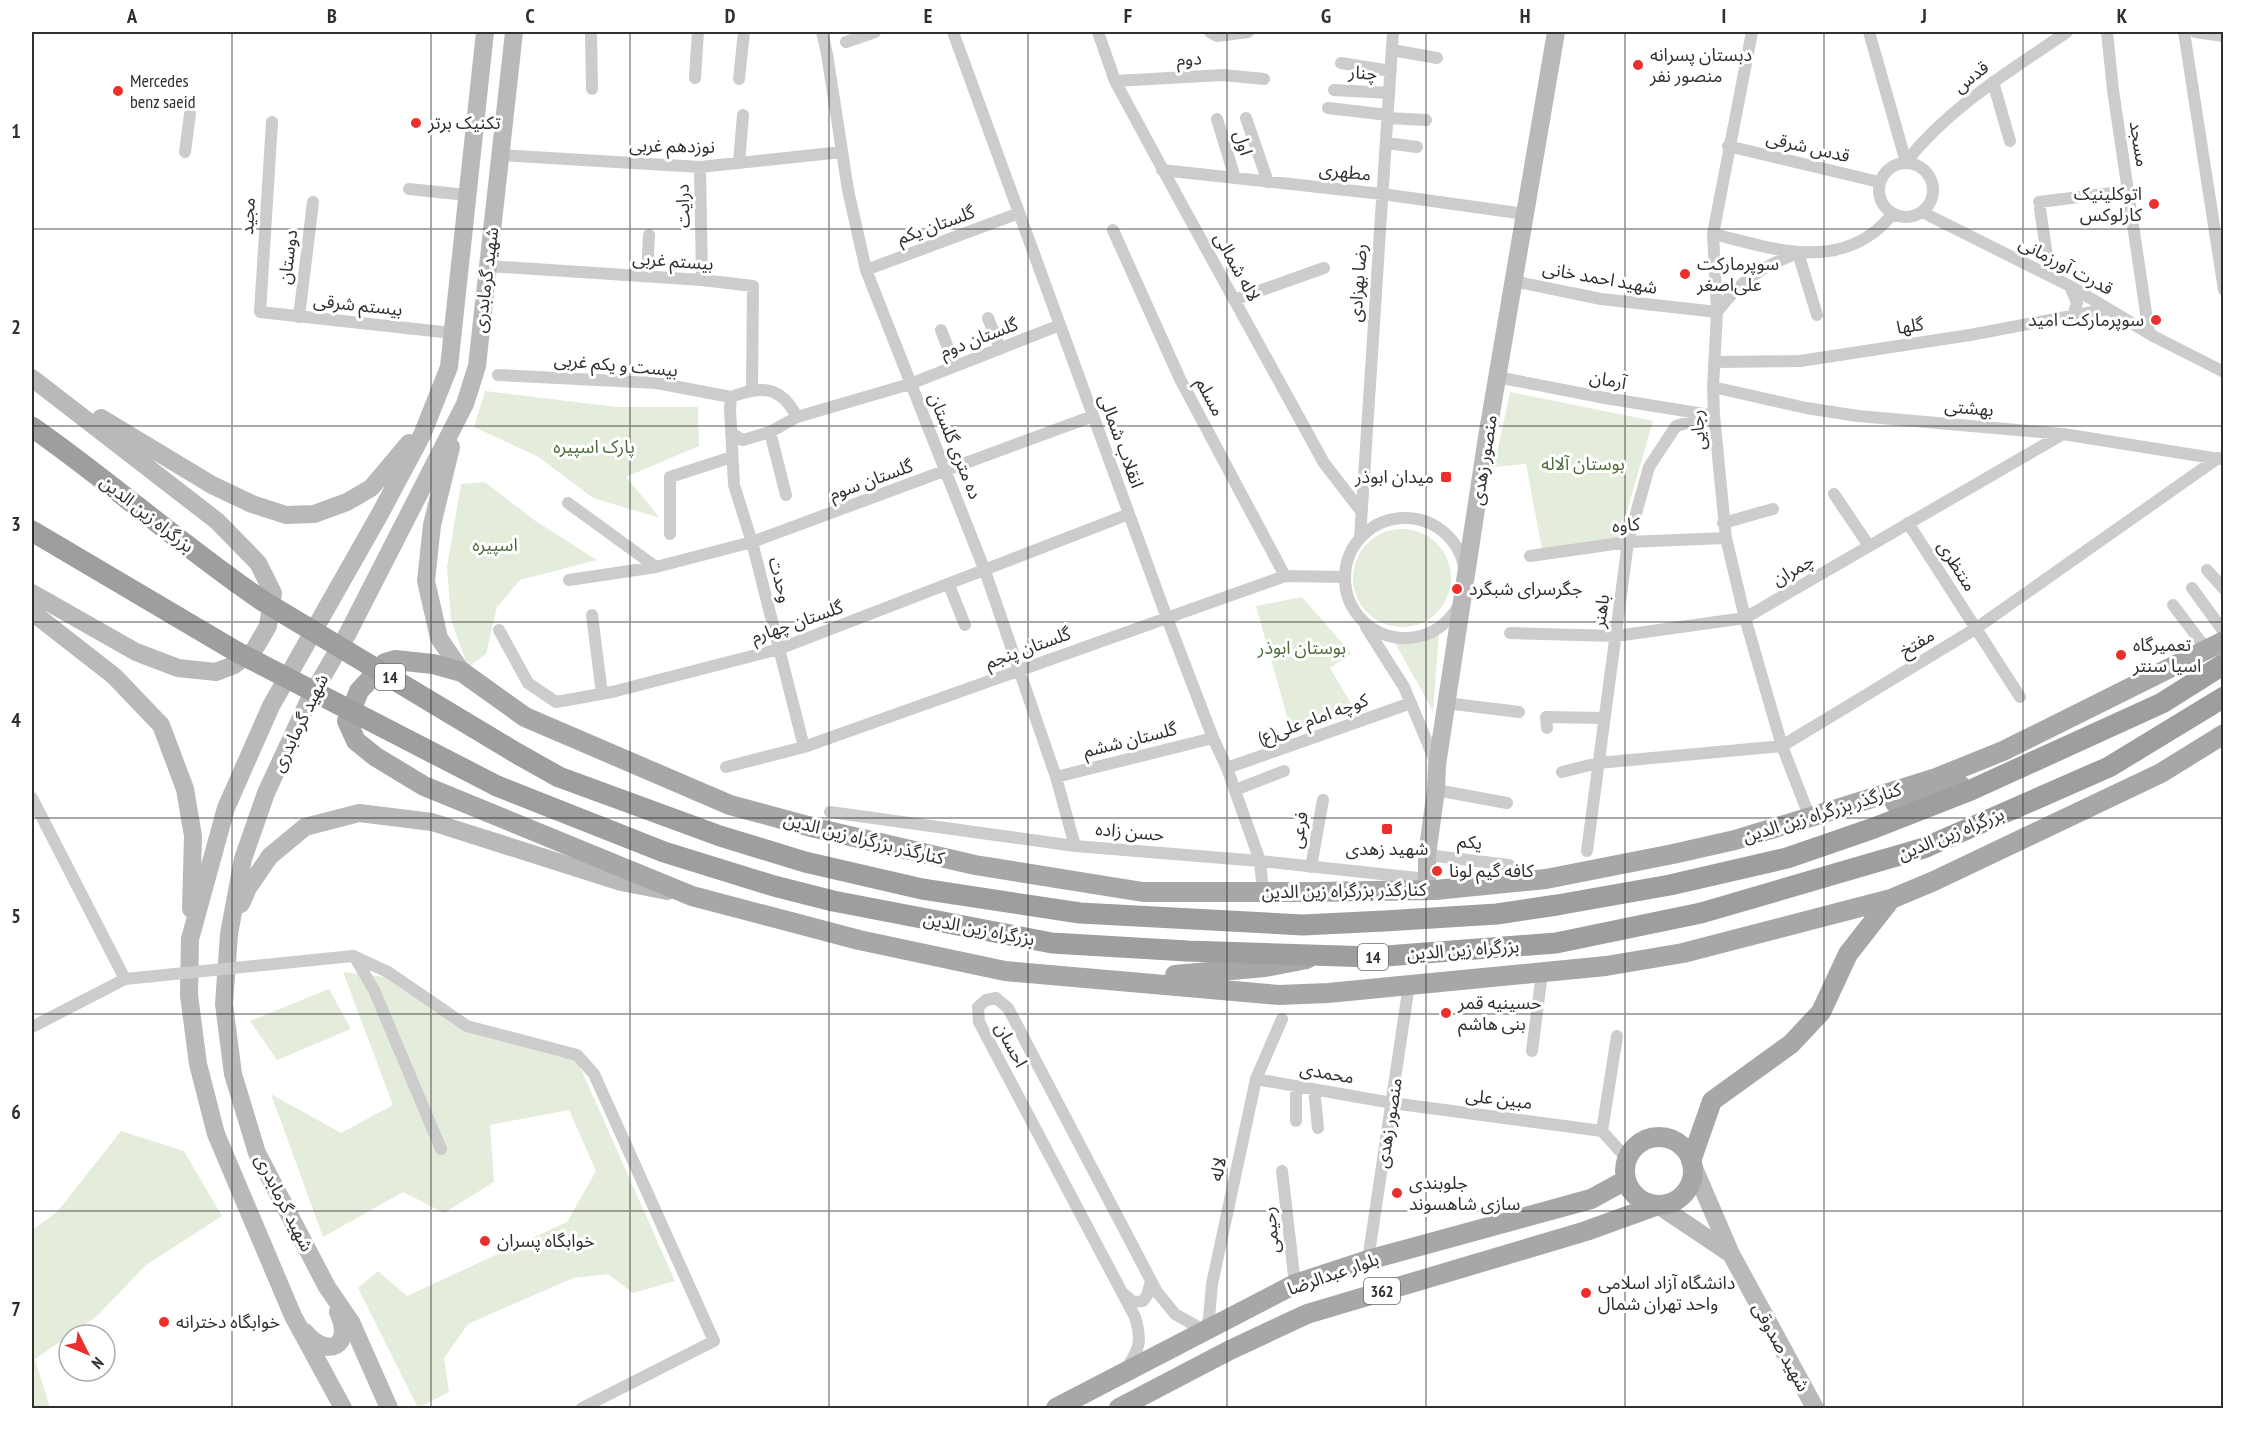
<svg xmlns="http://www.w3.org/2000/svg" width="2255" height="1440" viewBox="0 0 2255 1440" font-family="'PT Sans Narrow','Noto Sans Arabic',sans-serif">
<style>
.green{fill:#e4eddc}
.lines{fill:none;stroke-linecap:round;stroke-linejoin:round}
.minor{stroke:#ccc;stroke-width:12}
.secondary{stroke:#b9b9b9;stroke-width:18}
.primary{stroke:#a7a7a7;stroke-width:20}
.trunk{stroke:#9e9e9e;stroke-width:21}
.minor-bridge{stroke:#ccc;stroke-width:12}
.trunk-bridge{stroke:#9e9e9e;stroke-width:21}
.grid{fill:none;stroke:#2f2f2f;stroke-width:1.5;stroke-opacity:0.55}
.poi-dot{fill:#ea2f2d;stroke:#fff;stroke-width:2}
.labels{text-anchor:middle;stroke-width:6;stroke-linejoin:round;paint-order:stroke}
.shield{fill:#fff;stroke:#6d6d6d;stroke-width:1.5}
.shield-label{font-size:16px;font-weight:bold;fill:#2f2f2f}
.poi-label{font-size:18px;fill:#2f2f2f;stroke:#fff;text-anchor:start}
.street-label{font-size:18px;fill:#2f2f2f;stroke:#fff}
.park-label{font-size:18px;fill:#4e6c3b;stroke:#fff}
.neatline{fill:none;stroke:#2f2f2f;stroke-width:2}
.grid-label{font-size:20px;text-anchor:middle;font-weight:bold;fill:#2f2f2f}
</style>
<rect width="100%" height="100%" fill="#fff"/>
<path class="green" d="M 485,391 L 617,407 L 698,407 L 699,446 L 626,477 L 660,518 L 593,498 L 537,456 L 474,427 Z
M 1510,392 L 1653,421 L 1619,539 L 1542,549 L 1526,464 L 1494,467 Z
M 485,482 L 534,520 L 597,560 L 520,580 L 497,607 L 486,654 L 468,667 L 451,620 L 447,567 L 461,484 Z
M1353 578a49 49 0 1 1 98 0a49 49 0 1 1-98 0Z
M 1302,597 L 1351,653 L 1330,668 L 1356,712 L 1292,734 L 1256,606 Z
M 1439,634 L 1433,711 L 1395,643 Z
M 343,972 L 402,979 L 467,1026 L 577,1060 L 675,1281 L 633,1293 L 608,1274 L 573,1278 L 468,1324 L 444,1358 L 449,1392 L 418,1408 L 358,1288 L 378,1271 L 407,1296 L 567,1222 L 596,1171 L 569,1110 L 490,1125 L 494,1182 L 444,1213 L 403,1192 L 323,1237 L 271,1094 L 341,1133 L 393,1105 Z
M 329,989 L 351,1029 L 277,1060 L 250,1021 Z
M 121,1131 L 184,1151 L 222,1216 L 146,1265 L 97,1316 L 35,1359 L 50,1408 L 32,1408 L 32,1230 L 57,1212 Z"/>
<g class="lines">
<path class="minor" d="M 591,32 L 592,89
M 822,32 L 827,54 L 848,190 L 866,270 L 985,571 L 1056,777 L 1075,846
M 953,32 L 1167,618 L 1213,738 L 1227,768 L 1260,861 L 1263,892
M 1098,32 L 1115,81 L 1181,203 L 1324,463 L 1361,511
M 1210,32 L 1217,36 L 1248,32
M 1752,32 L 1713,234 L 1717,312 L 1713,387 L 1714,415 L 1726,538 L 1745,618 L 1782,746 L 1810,818
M 1869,32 L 1906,162
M 2107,32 L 2113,90 L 2149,333
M 2184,32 L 2224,290
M 2195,32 L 2224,36
M 846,42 L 875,32
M 1392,50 L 1437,58
M 1341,63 L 1391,71
M 695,78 L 698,32
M 739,79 L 744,32
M 1115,81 L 1223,75 L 1264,79
M 1993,82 L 2010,141
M 1334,90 L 1389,93
M 1328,108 L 1388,115
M 1246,118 L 1268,182
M 1388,118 L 1426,120
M 1217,119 L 1235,178
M 272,122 L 260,312 L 452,333
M 1386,143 L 1417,147
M 1728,146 L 1879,182
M 185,152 L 190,114
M 501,155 L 700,167 L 842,152
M 1906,162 C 1949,107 2010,71 2067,32
M1879 190a27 27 0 1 1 54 0a27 27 0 1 1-54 0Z
M 739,163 L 743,115
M 700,167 L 702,280
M 1162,170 L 1382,194 L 1525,214
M 409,189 L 467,195
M 2039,202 L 2128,191
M 2040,209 L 2050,276
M 1922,212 L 2070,286 L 2155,337 L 2224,372
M 1113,230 L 1180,379 L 1285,576
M 1713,234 C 1764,246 1825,269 1873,233 C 1880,228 1886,221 1893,214
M 488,266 L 702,280 L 753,286 L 752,389
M 866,270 L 1019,213
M 647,276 L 649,235
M 1513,281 L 1601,299 L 1717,312 C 1741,280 1761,267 1798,253 L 1817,315
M 2070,286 L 2077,303 L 2073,316
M 1234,300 L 1324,268
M 299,317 L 313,202
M 988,318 L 1000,349
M 941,330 L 955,366
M 1715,362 L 1800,361 L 1970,335 L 2108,309
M 498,375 L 657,383 L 731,397
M 1497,377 L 1605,398 L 1710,415
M 1713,387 L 1806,408 L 1858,416 L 2063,434 L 2219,459
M 797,417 C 781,386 762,385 731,397 L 730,409 L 734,485 L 752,542 L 804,747
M 770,432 L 786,495
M 731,433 L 743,440 L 770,432 L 797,417 L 910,384 L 1060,325
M 1834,494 L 1869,546
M 568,503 L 656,567
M1345 578a60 60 0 1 1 120 0a60 60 0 1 1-120 0Z
M 1723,523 L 1773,509
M 1908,523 L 2020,697
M 670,534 L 670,477 L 732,457
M 1360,538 L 1393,32
M 1530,556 L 1628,542 L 1726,538
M 2207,570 L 2224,589
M 569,580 L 656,567 L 752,542 L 1093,416
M 949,585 L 965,625
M 2192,588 L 2224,632
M 2173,605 L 2207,650
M 592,615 L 602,694
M 1366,627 L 1404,687 L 1436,763
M 499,630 L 528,683 L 556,702 L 612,692 L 779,649 L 1129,514
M 1510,633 L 1616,636 L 1745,618 L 2063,434
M 1446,703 L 1519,712
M 1547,728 L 1546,717 L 1604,718
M 726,767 L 804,747 L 1285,576 L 1345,577
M 1227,768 L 1411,703
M 1562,772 L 1598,763 L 1782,746 L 1975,629 L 2218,458
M 1056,777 L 1213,738
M 1235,790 L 1284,771
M 1436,790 L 1507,803
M 32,798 L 125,979 L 32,1027
M 830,812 L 1075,846 L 1260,861 L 1427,879
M 1587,851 L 1628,542 L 1649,467 L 1676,426 L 1714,415
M 1427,855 L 1509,865
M 1311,867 L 1323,800
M 353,956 L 388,972 L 467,1026 L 577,1055 L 594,1074 L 714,1341 L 582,1408
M 354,956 L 374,990 L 441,1149
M 1532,1051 L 1542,973
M 1256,1079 L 1392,1103 L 1602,1131
M 1314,1089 L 1318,1128
M 1296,1121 L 1296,1086
M 1602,1131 L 1617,1036
M 1602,1131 L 1627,1159
M 1282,1171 L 1295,1284
M 1368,1260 L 1409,985
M 1124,1294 L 1133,1302 L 1143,1301 L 1147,1295 L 1151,1282
M 1127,1368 C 1140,1348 1142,1340 1135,1317 L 979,1022 L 978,1007 L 986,1000 L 996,998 L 1008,1008 L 1157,1292 L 1175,1314 L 1205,1331 L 1209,1318 L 1212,1284 L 1256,1079 L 1282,1019"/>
<path class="secondary" d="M 32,378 L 217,521 L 258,563 L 273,593 L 268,626 L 254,650 L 234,665 L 216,672 L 178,668 L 136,652 L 32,593
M 101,418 L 212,485 L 252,504 L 286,515 L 314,514 L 347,502 L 371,488 L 409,443
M 451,447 L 432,525 L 426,581 L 439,638 L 462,672
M 32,612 L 114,676 L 161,725 L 185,789 L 193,836 L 191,909
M 1427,890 L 1427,855 L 1436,790 L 1437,765 L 1487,437 L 1556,32
M 241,904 L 248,888 L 270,856 L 305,827 L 359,813 L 432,822 L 621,882 L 667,891
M 1691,1161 L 1731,1254 L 1815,1408
M 1658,1205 L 1731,1254
M 305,1332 C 327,1359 354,1347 338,1312
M 343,1408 L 293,1316 L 216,1134 L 198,1064 L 189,995 L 190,939 L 226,808 L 271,706 L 381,512 L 422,435 L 449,367 L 485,32
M 389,1408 L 351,1322 L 327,1287 L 257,1153 L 233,1074 L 224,1004 L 229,934 L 243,859 L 266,793 L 310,698 L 348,633 L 465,404 L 477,366 L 514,32"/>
<path class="primary" d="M 2224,641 L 2003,751 L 1936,778 L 1840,808 L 1735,840 L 1673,854 L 1546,879 L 1435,890 L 1314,892 L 1143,892 L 975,865 L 815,828 L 730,805 L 525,717 L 462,672 L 433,664 L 395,660 L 385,663 L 359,691 L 347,721 L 356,741 L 376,757 L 424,786 L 692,896 L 859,940 L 1005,971 L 1279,995 L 1328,993 L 1606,966 L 1683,953 L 1891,899 L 1934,881 L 2161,773 L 2224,734
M 1895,803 L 1960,785
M 1175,975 L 1265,967 L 1307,959
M1625 1171a34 34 0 1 1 68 0a34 34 0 1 1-68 0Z
M 1691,1161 L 1712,1101 L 1791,1044 L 1821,1012 L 1848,954 L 1891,899
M 1056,1408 L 1295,1284 L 1368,1260 L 1591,1199 L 1626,1180
M 1119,1408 L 1230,1350 L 1307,1314 L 1586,1231 L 1658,1205"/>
<path class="trunk" d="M 32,427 C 111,482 183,547 263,601
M 32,531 L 237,652
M 518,754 L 559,777 L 720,836 L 805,862 L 922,889 L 1080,913 L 1303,925 L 1384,921 L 1497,914 L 1557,905 L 1670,885 L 1787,858 L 1874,828 L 1971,790 L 2162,703 L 2224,664
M 497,786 L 664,852 L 774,886 L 833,901 L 1052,943 L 1187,951 L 1373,957 L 1556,943 L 1701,913 L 1924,848 L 2109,767 L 2224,697"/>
<path class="minor-bridge" d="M 125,979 L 353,956"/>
<path class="trunk-bridge" d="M 263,601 L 518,754
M 237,652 L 497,786"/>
</g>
<path class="grid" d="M 232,32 L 232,1408M 431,32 L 431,1408M 630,32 L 630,1408M 829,32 L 829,1408M 1028,32 L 1028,1408M 1227,32 L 1227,1408M 1426,32 L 1426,1408M 1625,32 L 1625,1408M 1824,32 L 1824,1408M 2023,32 L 2023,1408M 32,229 L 2224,229M 32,426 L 2224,426M 32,622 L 2224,622M 32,818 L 2224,818M 32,1014 L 2224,1014M 32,1211 L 2224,1211"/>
<g class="poi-dot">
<circle cx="1638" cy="65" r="6"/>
<circle cx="118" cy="91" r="6"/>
<circle cx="416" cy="123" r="6"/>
<circle cx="2154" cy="204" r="6"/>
<circle cx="1685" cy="274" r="6"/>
<circle cx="2156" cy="320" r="6"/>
<rect x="1440" y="471" width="12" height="12" rx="3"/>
<circle cx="1457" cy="589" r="6"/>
<circle cx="2121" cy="655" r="6"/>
<rect x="1381" y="823" width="12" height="12" rx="3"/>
<circle cx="1437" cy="871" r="6"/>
<circle cx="1446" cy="1013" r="6"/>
<circle cx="1397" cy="1193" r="6"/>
<circle cx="485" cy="1241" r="6"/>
<circle cx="1586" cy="1293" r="6"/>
<circle cx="164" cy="1322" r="6"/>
</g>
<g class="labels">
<g class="shield">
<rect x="375" y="664" width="30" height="26" rx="4.5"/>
<rect x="1358" y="944" width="30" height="26" rx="4.5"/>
<rect x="1364" y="1278" width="36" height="26" rx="4.5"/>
</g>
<g class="shield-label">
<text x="390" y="683">14</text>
<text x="1373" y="963">14</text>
<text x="1382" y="1297">362</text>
</g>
<g class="poi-label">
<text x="1650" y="61">دبستان پسرانه<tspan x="1650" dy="21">منصور نفر</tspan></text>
<text x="130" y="87">Mercedes<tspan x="130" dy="21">benz saeid</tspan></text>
<text x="428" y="129">تکنیک برتر</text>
<text x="2142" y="200" text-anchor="end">اتوکلینیک<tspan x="2142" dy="21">کارلوکس</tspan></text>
<text x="1697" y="270">سوپرمارکت<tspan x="1697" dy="21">علی‌اصغر</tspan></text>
<text x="2144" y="326" text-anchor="end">سوپرمارکت امید</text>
<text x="1434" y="483" text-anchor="end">میدان ابوذر</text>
<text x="1469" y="595">جگرسرای شبگرد</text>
<text x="2133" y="651">تعمیرگاه<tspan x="2133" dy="21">اسیا سنتر</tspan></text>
<text x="1387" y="855" text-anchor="middle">شهید زهدی</text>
<text x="1449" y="877">کافه گیم لونا</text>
<text x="1458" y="1009">حسینیه قمر<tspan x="1458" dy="21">بنی هاشم</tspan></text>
<text x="1409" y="1189">جلوبندی<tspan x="1409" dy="21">سازی شاهسوند</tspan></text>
<text x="497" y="1247">خوابگاه پسران</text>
<text x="1598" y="1289">دانشگاه آزاد اسلامی<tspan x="1598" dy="21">واحد تهران شمال</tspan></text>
<text x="176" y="1328">خوابگاه دخترانه</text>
</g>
<g class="street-label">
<text transform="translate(1189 59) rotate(-3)" y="6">دوم</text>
<text transform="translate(1363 73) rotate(4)" y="6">چنار</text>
<text transform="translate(1971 77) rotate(-38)" y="6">قدس</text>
<text transform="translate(1243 143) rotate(73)" y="6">اول</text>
<text transform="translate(2139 144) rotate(81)" y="6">مسجد</text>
<text transform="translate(672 146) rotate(1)" y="6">نوزدهم غربی</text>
<text transform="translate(1808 147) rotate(13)" y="6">قدس شرقی</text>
<text transform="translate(1345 172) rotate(6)" y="6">مطهری</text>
<text transform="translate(683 206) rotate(-91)" y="6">درایت</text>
<text transform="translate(248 216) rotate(-87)" y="6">مجید</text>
<text transform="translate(936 225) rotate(-20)" y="6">گلستان یکم</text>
<text transform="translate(288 257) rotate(-83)" y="6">دوستان</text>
<text transform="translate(673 261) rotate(4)" y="6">بیستم غربی</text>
<text transform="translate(2066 266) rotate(28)" y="6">قدرت آورزمانی</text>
<text transform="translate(1237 267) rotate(61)" y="6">لاله شمالی</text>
<text transform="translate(1600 278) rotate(10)" y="6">شهید احمد خانی</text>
<text transform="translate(486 280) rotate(-83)" y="6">شهید گرمابدری</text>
<text transform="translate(1358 283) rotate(-86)" y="6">رضا بهزادی</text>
<text transform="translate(358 305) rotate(6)" y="6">بیستم شرقی</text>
<text transform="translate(1910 326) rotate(-9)" y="6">گلها</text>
<text transform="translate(979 338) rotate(-21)" y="6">گلستان دوم</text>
<text transform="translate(616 365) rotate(5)" y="6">بیست و یکم غربی</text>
<text transform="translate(1608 380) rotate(10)" y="6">آرمان</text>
<text transform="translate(1210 397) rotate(62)" y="6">مسلم</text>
<text transform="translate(1969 408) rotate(5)" y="6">بهشتی</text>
<text transform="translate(1698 430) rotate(-94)" y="6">رجایی</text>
<text transform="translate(1121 441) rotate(70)" y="6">انقلاب شمالی</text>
<text transform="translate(955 446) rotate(68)" y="6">ده متری گلستان</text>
<text transform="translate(1484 460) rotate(-81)" y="6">منصور زهدی</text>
<text transform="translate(871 480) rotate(-20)" y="6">گلستان سوم</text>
<text transform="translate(147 514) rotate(38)" y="6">بزرگراه زین الدین</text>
<text transform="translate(1626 525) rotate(-5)" y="6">کاوه</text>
<text transform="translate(1957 566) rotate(58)" y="6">منتظری</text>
<text transform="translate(1793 570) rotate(-30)" y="6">چمران</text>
<text transform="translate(780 580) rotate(76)" y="6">وحدت</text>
<text transform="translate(1601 611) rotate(-82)" y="6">باهنر</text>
<text transform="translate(797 622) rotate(-19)" y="6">گلستان چهارم</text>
<text transform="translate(1917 643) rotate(-31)" y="6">مفتخ</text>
<text transform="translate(1028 648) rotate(-20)" y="6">گلستان پنجم</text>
<text transform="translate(1313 719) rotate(-20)" y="6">کوچه امام علی(ع)</text>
<text transform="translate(300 723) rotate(-64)" y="6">شهید گرمابدری</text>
<text transform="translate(1130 740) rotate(-14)" y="6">گلستان ششم</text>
<text transform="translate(1822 813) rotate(-17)" y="6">کنارگذر بزرگراه زین الدین</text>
<text transform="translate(1299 830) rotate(-80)" y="6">فرعی</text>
<text transform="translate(1130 832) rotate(5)" y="6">حسن زاده</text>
<text transform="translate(1951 834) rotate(-22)" y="6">بزرگراه زین الدین</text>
<text transform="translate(864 839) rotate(14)" y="6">کنارگذر بزرگراه زین الدین</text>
<text transform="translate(1470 842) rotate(6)" y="6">یکم</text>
<text transform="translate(1344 891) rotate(-1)" y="6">کنارگذر بزرگراه زین الدین</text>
<text transform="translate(979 929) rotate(11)" y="6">بزرگراه زین الدین</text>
<text transform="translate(1463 950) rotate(-4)" y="6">بزرگراه زین الدین</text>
<text transform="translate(1011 1045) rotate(62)" y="6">احسان</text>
<text transform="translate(1327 1073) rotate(10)" y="6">محمدی</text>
<text transform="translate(1499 1099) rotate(7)" y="6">مبین علی</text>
<text transform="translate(1389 1123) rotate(-81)" y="6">منصور زهدی</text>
<text transform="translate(1218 1169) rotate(-78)" y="6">لاله</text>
<text transform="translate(284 1203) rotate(63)" y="6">شهید گرمابدری</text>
<text transform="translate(1271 1230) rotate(-96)" y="6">رحیمی</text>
<text transform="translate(1333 1274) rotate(-19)" y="6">بلوار عبدالرضا</text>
<text transform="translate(1781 1347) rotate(61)" y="6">شهید صدوقی</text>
</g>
<g class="park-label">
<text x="594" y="453">پارک اسپیره</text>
<text x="1583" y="470">بوستان آلاله</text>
<text x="495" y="551">اسپیره</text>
<text x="1302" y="654">بوستان ابوذر</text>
</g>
</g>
<rect width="2255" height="1440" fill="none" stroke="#ffffff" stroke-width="66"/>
<g transform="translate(87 1353) rotate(133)"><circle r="28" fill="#ffffff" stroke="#acacac" stroke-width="1.5"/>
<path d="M0-4.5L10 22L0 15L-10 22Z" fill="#ea2f2d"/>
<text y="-9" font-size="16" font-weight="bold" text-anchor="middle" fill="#2f2f2f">N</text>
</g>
<rect x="33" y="33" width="2189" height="1374" class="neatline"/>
<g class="grid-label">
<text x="132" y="23">A</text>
<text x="332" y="23">B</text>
<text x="530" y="23">C</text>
<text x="730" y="23">D</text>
<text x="928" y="23">E</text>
<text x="1128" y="23">F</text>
<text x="1326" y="23">G</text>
<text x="1525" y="23">H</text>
<text x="1724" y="23">I</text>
<text x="1924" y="23">J</text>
<text x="2122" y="23">K</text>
<text x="16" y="138">1</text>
<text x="16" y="334">2</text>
<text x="16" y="531">3</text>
<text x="16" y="727">4</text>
<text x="16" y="923">5</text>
<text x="16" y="1119">6</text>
<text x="16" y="1316">7</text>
</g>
</svg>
